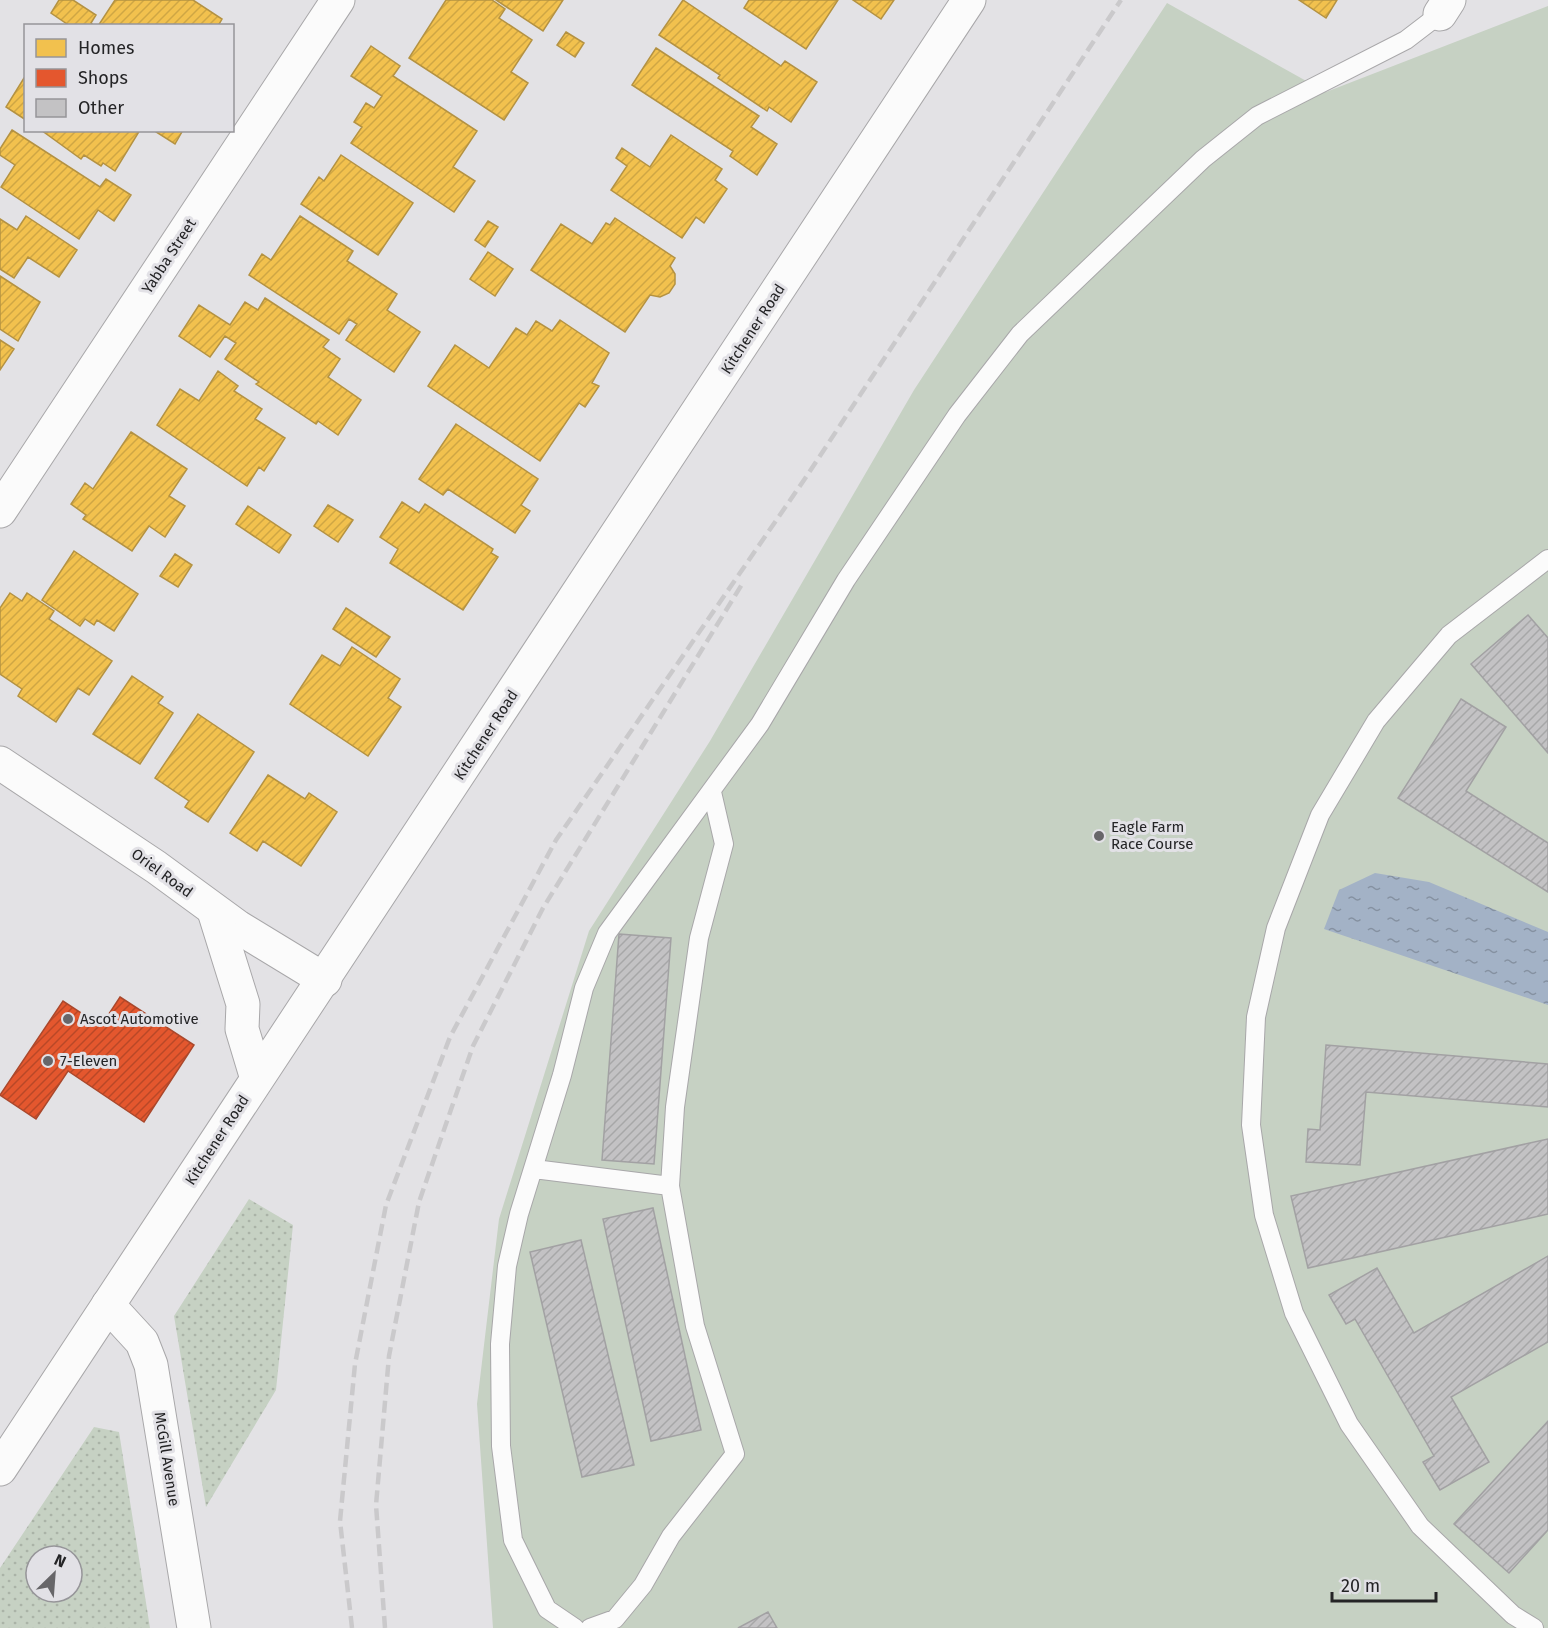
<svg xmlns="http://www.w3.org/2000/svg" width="1548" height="1628" viewBox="0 0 1548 1628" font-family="'Fira Sans',sans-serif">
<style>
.grass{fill:url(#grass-dots);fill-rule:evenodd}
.garden{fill:#c6d1c3}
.water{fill:url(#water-ripples)}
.homes{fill:url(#homes-hatch);stroke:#b49242;stroke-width:1.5}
.shops{fill:url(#shops-hatch);stroke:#aa482c;stroke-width:1.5}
.building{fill:url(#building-hatch);stroke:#a2a1a3;stroke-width:1.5}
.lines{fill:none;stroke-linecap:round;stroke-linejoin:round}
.service-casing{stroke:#a8a7a9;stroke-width:20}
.minor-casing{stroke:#a8a7a9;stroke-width:35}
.tertiary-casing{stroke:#a8a7a9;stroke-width:35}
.secondary-casing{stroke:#a8a7a9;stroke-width:35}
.service{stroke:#fbfbfb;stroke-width:18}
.minor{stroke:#fbfbfb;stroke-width:33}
.tertiary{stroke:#fbfbfb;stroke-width:33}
.secondary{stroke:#fbfbfb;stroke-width:33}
.rail{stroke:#cac9cb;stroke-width:4.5;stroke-dasharray:12 6;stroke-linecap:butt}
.poi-dot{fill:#676669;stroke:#e2e1e6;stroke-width:2}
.labels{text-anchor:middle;stroke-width:6;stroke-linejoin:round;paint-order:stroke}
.street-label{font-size:15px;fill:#242426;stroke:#e2e1e6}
.poi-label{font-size:15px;fill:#242426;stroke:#e2e1e6;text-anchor:start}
</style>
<defs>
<pattern id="grass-dots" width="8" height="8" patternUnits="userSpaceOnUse" patternTransform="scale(1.5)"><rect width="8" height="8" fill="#c6d1c3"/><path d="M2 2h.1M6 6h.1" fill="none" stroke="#aab3a7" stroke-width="1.8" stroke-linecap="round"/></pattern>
<pattern id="water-ripples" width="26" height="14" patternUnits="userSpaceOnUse" patternTransform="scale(1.5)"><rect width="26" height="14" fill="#a3b2c6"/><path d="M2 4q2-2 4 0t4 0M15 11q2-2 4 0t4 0" fill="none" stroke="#8591a1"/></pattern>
<pattern id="homes-hatch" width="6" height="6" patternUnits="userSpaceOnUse" patternTransform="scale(1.5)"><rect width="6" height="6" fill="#f2c14e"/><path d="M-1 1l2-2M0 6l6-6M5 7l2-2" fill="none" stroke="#cfa644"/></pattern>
<pattern id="shops-hatch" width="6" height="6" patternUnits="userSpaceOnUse" patternTransform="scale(1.5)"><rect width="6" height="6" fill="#e4572e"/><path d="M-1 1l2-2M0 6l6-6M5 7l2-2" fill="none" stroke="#b94827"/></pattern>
<pattern id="building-hatch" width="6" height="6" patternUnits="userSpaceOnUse" patternTransform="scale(1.5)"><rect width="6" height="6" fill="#c3c2c4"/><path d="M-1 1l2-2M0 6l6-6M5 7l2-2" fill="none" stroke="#a7a7a8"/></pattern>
</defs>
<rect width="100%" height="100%" fill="#e3e2e5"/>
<path class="grass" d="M 249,1199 L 293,1225 L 276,1390 L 206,1507 L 174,1316 Z
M 94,1427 L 119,1432 L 150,1628 L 0,1628 L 0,1568 ZM 36,1556 L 72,1556 L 72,1592 L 36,1592 Z"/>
<path class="garden" d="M 1167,3 L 1326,92 L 1548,6 L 1548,1628 L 493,1628 L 477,1404 L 499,1219 L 589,931 L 710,741 L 914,390 Z"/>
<path class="water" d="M 1375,873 L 1429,882 L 1548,932 L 1548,1005 L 1324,929 L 1339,890 Z"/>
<path class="homes" d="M 59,0 L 73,0 L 96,15 L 91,23 L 94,26 L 70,26 L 51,13 Z
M 115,0 L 193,0 L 222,19 L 218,26 L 98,26 Z
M 446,0 L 492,0 L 505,9 L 499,18 L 532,40 L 511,72 L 528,83 L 504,120 L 409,58 Z
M 496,0 L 563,0 L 543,31 Z
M 683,0 L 781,66 L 785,61 L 817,82 L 791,122 L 769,107 L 767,111 L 718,78 L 720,75 L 659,35 Z
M 749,0 L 838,0 L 806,49 L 744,8 Z
M 853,0 L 894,0 L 881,19 Z
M 1299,0 L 1337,0 L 1326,18 Z
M 566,32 L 584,43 L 575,57 L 557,45 Z
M 371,46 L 400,66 L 393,76 L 477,131 L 453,167 L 475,181 L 454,212 L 351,143 L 362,127 L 354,122 L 366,103 L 374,108 L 382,96 L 351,76 Z
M 656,48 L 759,116 L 751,127 L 777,144 L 757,175 L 730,156 L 733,151 L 632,85 Z
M 24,78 L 26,78 L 26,120 L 6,107 Z
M 12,130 L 100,187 L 106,179 L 131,195 L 114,221 L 98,210 L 79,239 L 1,187 L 15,165 L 0,155 L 0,149 Z
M 41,130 L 140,130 L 115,171 L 103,163 L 101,166 L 84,155 L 81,159 Z
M 153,130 L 183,130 L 175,144 Z
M 671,135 L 722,169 L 715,180 L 727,189 L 704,223 L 696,217 L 682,238 L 611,190 L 627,166 L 616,158 L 622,148 L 650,167 Z
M 341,155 L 413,203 L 378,255 L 301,204 L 319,177 L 324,181 Z
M 26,216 L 77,250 L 59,277 L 28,257 L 14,278 L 0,269 L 0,219 L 17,230 Z
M 300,216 L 353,251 L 347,261 L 397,294 L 387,310 L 420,332 L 394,372 L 346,340 L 357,324 L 349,319 L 339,334 L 249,275 L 262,254 L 271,260 Z
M 615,218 L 675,258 L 670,266 L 675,274 L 675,284 L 669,293 L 660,297 L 650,295 L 625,332 L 531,270 L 561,224 L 592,244 L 606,223 L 610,225 Z
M 488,221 L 498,227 L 485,247 L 475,240 Z
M 488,252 L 513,269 L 495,296 L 470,279 Z
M 0,276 L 40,302 L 18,341 L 0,329 Z
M 265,298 L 329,340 L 323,347 L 340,359 L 328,377 L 361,400 L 338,435 L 318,421 L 316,424 L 256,384 L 259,382 L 225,359 L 236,343 L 225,336 L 210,357 L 179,336 L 199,305 L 230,325 L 245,302 L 258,310 Z
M 560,320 L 609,353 L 592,383 L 599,386 L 585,407 L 579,403 L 540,461 L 428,386 L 455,345 L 489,368 L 516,328 L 527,335 L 536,321 L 552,331 Z
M 0,340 L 14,349 L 0,370 Z
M 218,371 L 238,386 L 234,391 L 262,409 L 255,419 L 285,438 L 264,471 L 259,467 L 247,486 L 157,425 L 180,389 L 199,401 Z
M 456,424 L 538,479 L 521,505 L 530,511 L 515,533 L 448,489 L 443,495 L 419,479 Z
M 131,432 L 187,469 L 169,496 L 185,506 L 165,537 L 149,526 L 132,551 L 83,519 L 86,515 L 71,504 L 85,483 L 93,489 Z
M 402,502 L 419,513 L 425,504 L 493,549 L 491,553 L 498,557 L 463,610 L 390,563 L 398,549 L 380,537 Z
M 328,505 L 353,520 L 338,542 L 314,526 Z
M 248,506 L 291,535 L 279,553 L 236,524 Z
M 74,551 L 138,594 L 114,631 L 97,620 L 94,625 L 85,619 L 80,626 L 42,600 Z
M 175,554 L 192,565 L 178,587 L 160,576 Z
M 10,593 L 22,601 L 27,593 L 54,611 L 49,619 L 112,661 L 89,695 L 78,688 L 56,722 L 18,696 L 22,689 L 0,674 L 0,608 Z
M 346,608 L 390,637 L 376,657 L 333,629 Z
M 352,647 L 400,679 L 388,698 L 401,707 L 368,756 L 290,704 L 322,655 L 340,666 Z
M 132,676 L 163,697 L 158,703 L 173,713 L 140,764 L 93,734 Z
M 198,714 L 254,752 L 208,822 L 185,807 L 189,801 L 155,778 Z
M 268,775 L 305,799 L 309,793 L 337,812 L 301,866 L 263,841 L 257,851 L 230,833 Z"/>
<path class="shops" d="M 120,997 L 194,1045 L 144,1122 L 68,1071 L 36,1119 L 0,1095 L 63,1001 L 101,1026 Z"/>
<path class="building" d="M 1528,615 L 1548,638 L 1548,753 L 1471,664 Z
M 1461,699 L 1506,727 L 1466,791 L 1548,843 L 1548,892 L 1398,798 Z
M 619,934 L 671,938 L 654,1164 L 602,1160 Z
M 1326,1045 L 1548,1064 L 1548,1107 L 1366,1092 L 1360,1165 L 1306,1162 L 1308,1129 L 1320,1130 Z
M 1548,1139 L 1548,1214 L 1308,1268 L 1291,1196 Z
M 653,1208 L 701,1430 L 651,1441 L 603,1219 Z
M 581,1240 L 634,1465 L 582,1477 L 530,1252 Z
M 1548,1256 L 1548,1342 L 1451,1397 L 1489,1462 L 1440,1490 L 1423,1462 L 1434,1456 L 1355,1319 L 1346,1324 L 1329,1295 L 1377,1268 L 1414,1333 Z
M 1548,1421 L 1548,1530 L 1509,1573 L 1454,1524 Z
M 768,1612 L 777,1628 L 738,1628 Z"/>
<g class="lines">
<defs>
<path id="service" d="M 534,1169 L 670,1186
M 575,1628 L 547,1609 L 513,1540 L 501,1446 L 500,1344 L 507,1266 L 519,1214 L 562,1075 L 584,988 L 607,933 L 760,724 L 846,580 L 957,415 L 1020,334 L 1203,159 L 1257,116 L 1406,40 L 1440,14
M 590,1628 L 615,1619 L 643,1585 L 671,1536 L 735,1454 L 695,1326 L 670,1186 L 675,1107 L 699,938 L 724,844 L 712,792
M 1534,1628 L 1513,1615 L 1420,1526 L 1349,1424 L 1294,1313 L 1264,1215 L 1251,1125 L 1256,1017 L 1276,928 L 1320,815 L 1376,721 L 1449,635 L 1548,559"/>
<path id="minor" d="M 1440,14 L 1449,0
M 0,511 L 338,0
M 108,1305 L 142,1342 L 151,1365 L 194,1628"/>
<path id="tertiary" d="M 0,763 L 156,867 L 238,927 L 325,980"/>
<path id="secondary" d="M 214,911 L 243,1004 L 242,1029 L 257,1079
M 0,1469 L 969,0"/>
</defs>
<use href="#service" class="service-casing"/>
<use href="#minor" class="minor-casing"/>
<use href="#tertiary" class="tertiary-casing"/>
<use href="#secondary" class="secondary-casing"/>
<use href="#service" class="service"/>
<use href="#minor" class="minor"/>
<use href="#tertiary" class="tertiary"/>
<use href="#secondary" class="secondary"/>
<path class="rail" d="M 352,1628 L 340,1521 L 355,1364 L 386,1205 L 450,1037 L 556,840 L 804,480 L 1121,0
M 385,1628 L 376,1505 L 389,1356 L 419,1202 L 473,1046 L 543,908 L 744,581"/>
</g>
<g class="poi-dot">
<circle cx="1099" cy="836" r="6"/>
<circle cx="68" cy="1019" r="6"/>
<circle cx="48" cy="1061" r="6"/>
</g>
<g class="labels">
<g class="street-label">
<text transform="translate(169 256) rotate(-57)" y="5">Yabba Street</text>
<text transform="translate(753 329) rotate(-57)" y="5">Kitchener Road</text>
<text transform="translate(486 735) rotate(-57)" y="5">Kitchener Road</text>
<text transform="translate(162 873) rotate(36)" y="5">Oriel Road</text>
<text transform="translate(217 1140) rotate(-57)" y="5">Kitchener Road</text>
<text transform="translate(167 1459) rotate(81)" y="5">McGill Avenue</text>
</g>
<g class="poi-label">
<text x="1111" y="832">Eagle Farm<tspan x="1111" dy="17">Race Course</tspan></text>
<text x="80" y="1024">Ascot Automotive</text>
<text x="60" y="1066">7-Eleven</text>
</g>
</g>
<rect x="24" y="24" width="210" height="108" fill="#e2e1e6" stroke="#969599" stroke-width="1.5"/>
<rect x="36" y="39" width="30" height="18" fill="#f2c14e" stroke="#969599" stroke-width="1.5"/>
<text x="78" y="54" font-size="18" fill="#242426">Homes</text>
<rect x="36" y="69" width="30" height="18" fill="#e4572e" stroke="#969599" stroke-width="1.5"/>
<text x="78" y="84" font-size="18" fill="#242426">Shops</text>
<rect x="36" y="99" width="30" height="18" fill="#c3c2c4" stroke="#969599" stroke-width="1.5"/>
<text x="78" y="114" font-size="18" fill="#242426">Other</text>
<g transform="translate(54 1574) rotate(25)"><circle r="28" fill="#e2e1e6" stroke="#969599" stroke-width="1.5"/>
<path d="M0-4.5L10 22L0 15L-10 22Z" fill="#676669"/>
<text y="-9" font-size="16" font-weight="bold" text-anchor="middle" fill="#242426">N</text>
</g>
<path d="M1332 1592v9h104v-9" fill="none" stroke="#242426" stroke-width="3"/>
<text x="1341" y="1592" font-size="18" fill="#242426" stroke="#e2e1e6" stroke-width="4.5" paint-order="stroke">20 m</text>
</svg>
